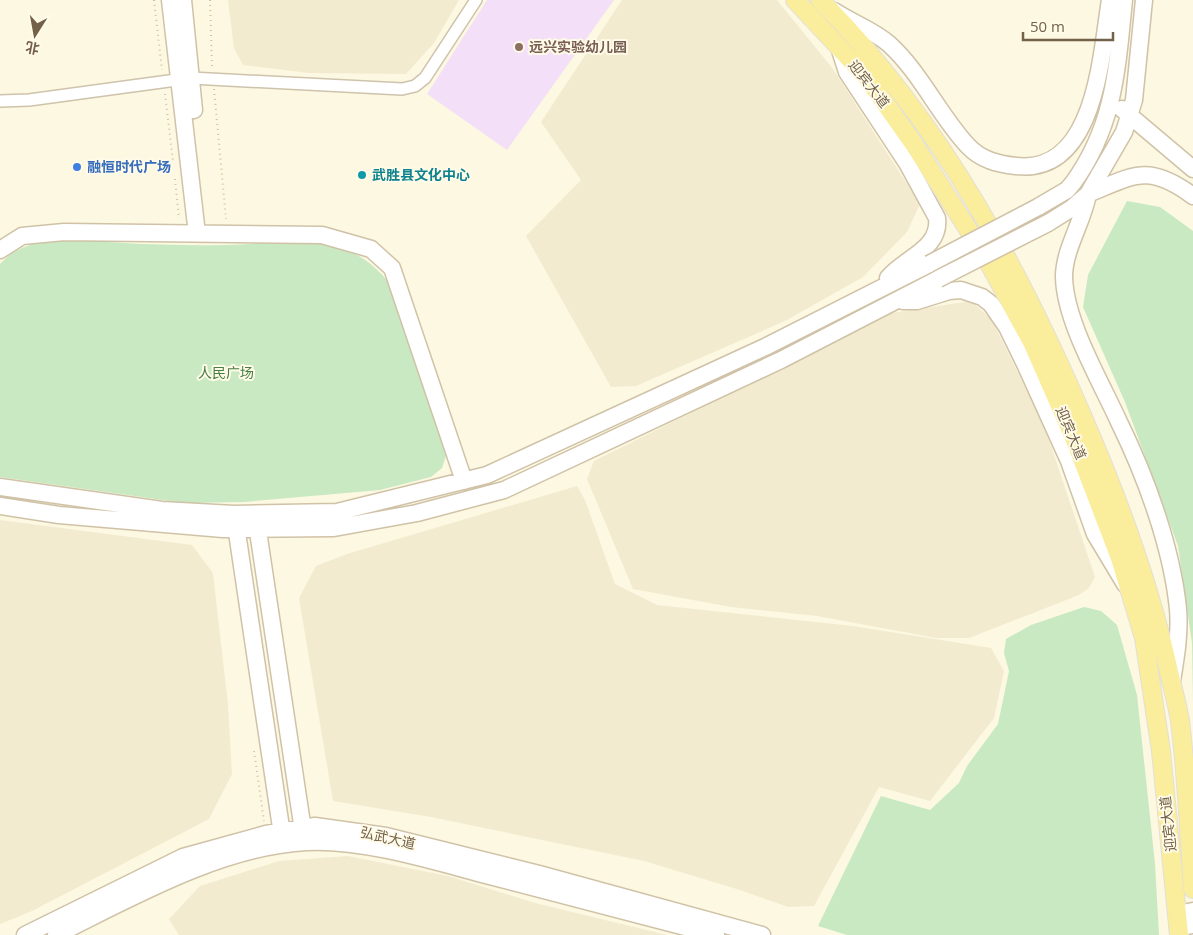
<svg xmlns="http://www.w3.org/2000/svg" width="1193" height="935" viewBox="0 0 1193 935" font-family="'Open Sans','Noto Sans SC',sans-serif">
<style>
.residential{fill:#f3ebd0}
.education{fill:#f4dff8}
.green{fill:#c8e9c1}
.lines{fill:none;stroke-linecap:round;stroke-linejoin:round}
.street-casing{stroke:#cfc3ac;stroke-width:14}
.secondary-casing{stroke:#d0c2a7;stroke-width:19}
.primary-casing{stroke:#e3dfdb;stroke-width:20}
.path{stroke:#d5c09d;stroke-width:2;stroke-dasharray:1 4;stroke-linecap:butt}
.street{stroke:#fff;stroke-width:11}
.secondary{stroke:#fff;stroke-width:16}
.primary{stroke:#faed9b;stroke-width:18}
.secondary-bridge-casing{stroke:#d0c2a7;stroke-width:19;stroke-linecap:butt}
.secondary-bridge{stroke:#fff;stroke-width:16}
.education-dot{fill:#8d6e63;stroke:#fffbe8;stroke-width:2}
.shop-dot{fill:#3f7fe0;stroke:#fffbe8;stroke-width:2}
.culture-dot{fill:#0f9aa8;stroke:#fffbe8;stroke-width:2}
.labels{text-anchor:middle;stroke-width:4;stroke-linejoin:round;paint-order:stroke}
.education-label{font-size:14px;font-weight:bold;fill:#785e54;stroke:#fffbe8;text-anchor:start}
.street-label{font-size:14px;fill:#736149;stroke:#fffbe8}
.shop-label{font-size:14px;font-weight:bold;fill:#366cbe;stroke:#fffbe8;text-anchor:start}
.culture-label{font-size:14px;font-weight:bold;fill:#0d838f;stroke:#fffbe8;text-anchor:start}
.park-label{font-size:14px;fill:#477e43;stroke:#fffbe8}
</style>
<rect width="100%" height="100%" fill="#fcf8e2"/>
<path class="residential" d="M 228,0 L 459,0 L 434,43 L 406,74 L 309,73 L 243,65 L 234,48 Z
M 622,0 L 777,0 L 833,69 L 920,204 L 907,232 L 863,277 L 785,321 L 636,386 L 611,387 L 526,236 L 581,180 L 541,122 Z
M 971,301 L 992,320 L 1045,428 L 1095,577 L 1089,588 L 1079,595 L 969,638 L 936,638 L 817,616 L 731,607 L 633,589 L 587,479 L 594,461 L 892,313 Z
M 577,486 L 585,500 L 615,584 L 657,605 L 853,626 L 991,648 L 1004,671 L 994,718 L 930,801 L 879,787 L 814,906 L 788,907 L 740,890 L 644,861 L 431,817 L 333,801 L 299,598 L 316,566 L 347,554 Z
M 0,520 L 192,545 L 213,573 L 228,705 L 232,774 L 209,819 L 32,911 L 0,924 Z
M 348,856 L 448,876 L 535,903 L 667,935 L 179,935 L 169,919 L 200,886 L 279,861 Z"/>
<path class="education" d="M 487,0 L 614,0 L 507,150 L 427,94 Z"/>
<path class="green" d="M 1127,201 L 1160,207 L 1193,231 L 1193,702 L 1192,643 L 1178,546 L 1125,402 L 1083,307 L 1088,275 Z
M 71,239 C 123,244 175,246 227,245 C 260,244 303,238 334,246 C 357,251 376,266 390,284 L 442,437 L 446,456 L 442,468 L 431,477 L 380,490 L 244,502 L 184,503 L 0,477 L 0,264 C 19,243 44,241 71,239 Z
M 1084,607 L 1101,611 L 1117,625 L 1137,695 L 1155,864 L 1159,935 L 847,935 L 818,926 L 881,796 L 930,810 L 959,783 L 967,766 L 998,724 L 1009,671 L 1004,653 L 1006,639 L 1031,625 Z"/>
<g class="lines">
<defs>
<path id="street" d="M 0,101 L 29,100 L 191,78 L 402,89 L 415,86 L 425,78 L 476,0"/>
<path id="secondary" d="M 170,0 L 197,234
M 183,0 L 194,110
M 834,11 C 852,23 873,30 889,44 C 921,73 939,115 968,146 C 981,160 998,164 1016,166 C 1096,175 1101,54 1110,0
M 839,47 L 847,72 L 907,163 L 937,218 C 941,249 904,258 888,278
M 1122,109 L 1193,169
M 1038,207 L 1067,190 L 1073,183 C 1115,125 1117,68 1124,0
M 1048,223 L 1072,208 L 1088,194 L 1124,132 L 1134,100 L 1144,0
M 0,250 L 22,236 L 64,232 L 322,235 L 371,249 L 392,268 L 464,481
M 903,301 L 917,301 L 949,291 L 961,290 L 982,297 L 991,304 L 1007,327 L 1025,364 L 1069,461 L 1095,534 L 1125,584
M 0,487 L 162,510 L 234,514 L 337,512 L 487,475 L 765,347 L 929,264
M 0,506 L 59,515 L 223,529 L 334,528 L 417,513 L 504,490 L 781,360 L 938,279
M 256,518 L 304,837
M 235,519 L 283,841
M 1172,681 C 1176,657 1180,633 1178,609 C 1172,548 1146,477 1119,422 C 1101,382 1065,322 1064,277 C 1064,249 1083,222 1088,194 C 1134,175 1148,163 1193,196
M 1177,914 L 1193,911
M 1178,927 L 1193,925
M 25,935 L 183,857 L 266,834 L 315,826 L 386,836 L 539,874 L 762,935
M 56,935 C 131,898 222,846 307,842 C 360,839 430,860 482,874 C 560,895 638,915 716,935"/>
<path id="primary" d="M 795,0 L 866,76 L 914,144 L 985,256 L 1032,342 L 1075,440 L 1120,558 L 1144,638 L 1161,751 L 1179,935
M 820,0 C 942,122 1024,277 1090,434 C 1122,509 1149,584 1167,663 C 1171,683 1177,702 1180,721 C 1187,777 1189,833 1193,889"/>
</defs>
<use href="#street" class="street-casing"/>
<use href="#secondary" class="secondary-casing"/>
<use href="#primary" class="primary-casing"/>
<path class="path" d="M 154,0 L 162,70
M 210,0 L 212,67
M 214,89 L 226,219
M 165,94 L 173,161
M 175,179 L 179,219
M 254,751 L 264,821"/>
<use href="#street" class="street"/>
<use href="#secondary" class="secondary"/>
<use href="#primary" class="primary"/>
<defs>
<path id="secondary-bridge" d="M 929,264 L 1038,207
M 938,279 L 1048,223"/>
</defs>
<use href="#secondary-bridge" class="secondary-bridge-casing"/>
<use href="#secondary-bridge" class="secondary-bridge"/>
</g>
<circle class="education-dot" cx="519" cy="47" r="5"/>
<circle class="shop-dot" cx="77" cy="167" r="5"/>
<circle class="culture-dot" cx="362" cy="175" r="5"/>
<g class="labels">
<g class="education-label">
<text x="529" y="52">远兴实验幼儿园</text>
</g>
<g class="street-label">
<text transform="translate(869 84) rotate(52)" y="5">迎宾大道</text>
<text transform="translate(1071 433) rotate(67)" y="5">迎宾大道</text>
<text transform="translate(1168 824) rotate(-96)" y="5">迎宾大道</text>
<text transform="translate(388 838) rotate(13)" y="5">弘武大道</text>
</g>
<g class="shop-label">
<text x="87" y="172">融恒时代广场</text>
</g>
<g class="culture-label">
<text x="372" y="180">武胜县文化中心</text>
</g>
<g class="park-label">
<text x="226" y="378">人民广场</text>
</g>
</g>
<g transform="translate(35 35) rotate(191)" stroke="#fffbe8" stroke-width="4" paint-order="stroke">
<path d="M0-4L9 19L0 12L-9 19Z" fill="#736149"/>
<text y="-8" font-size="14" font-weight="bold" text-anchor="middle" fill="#736149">北</text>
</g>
<path d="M1023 32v8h90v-8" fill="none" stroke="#736149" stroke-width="2.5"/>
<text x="1030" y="32" font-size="15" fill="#736149" stroke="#fffbe8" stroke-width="4" paint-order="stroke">50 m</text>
</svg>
